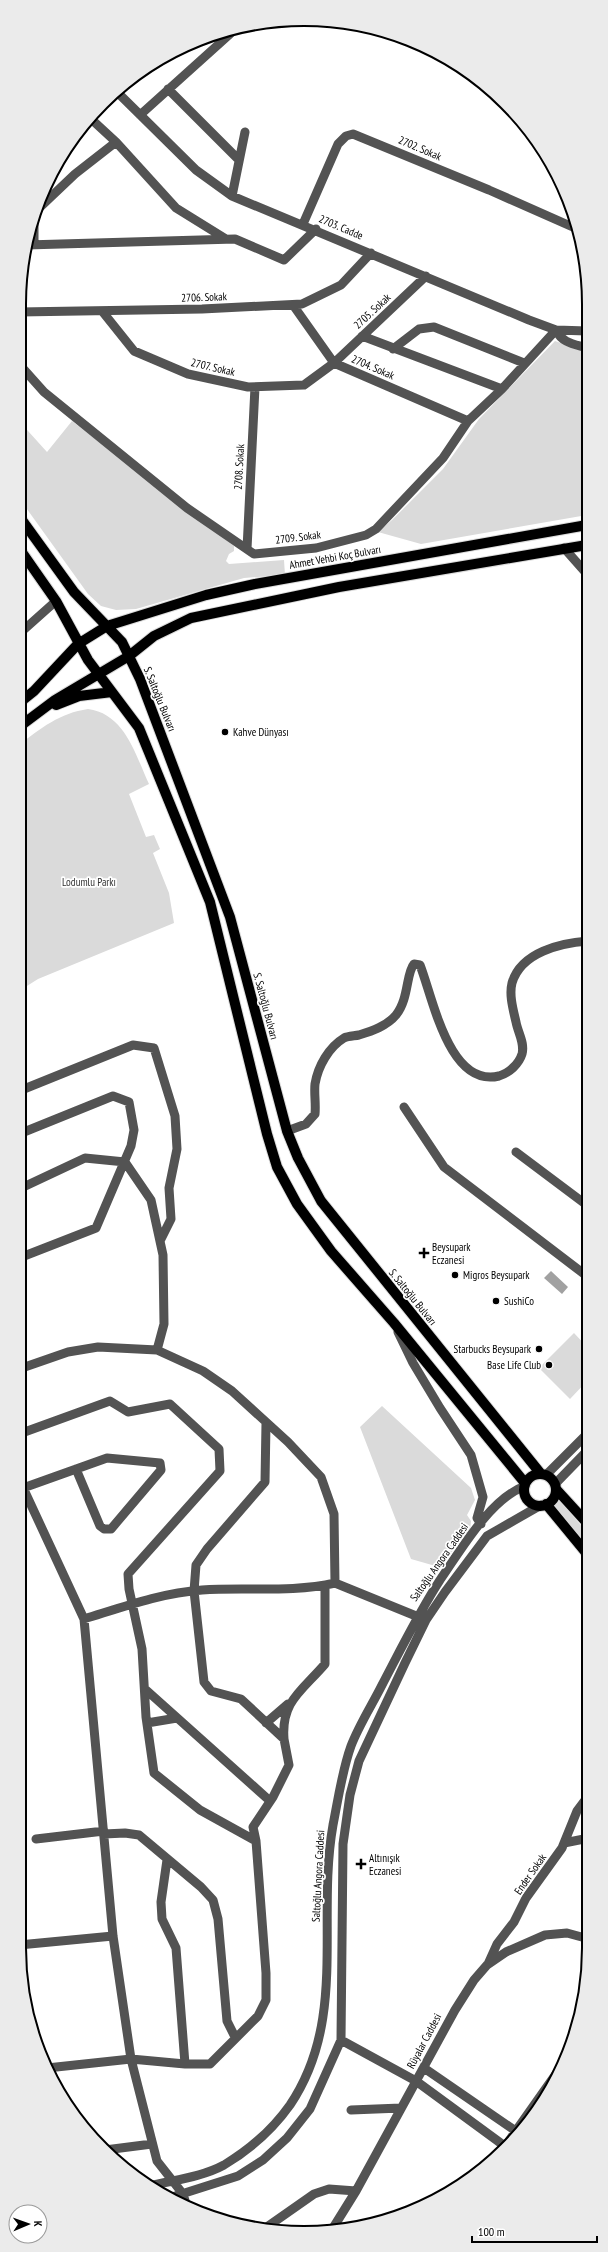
<svg xmlns="http://www.w3.org/2000/svg" width="608" height="2252" viewBox="0 0 608 2252" font-family="'PT Sans Narrow',sans-serif">
<style>
.green{fill:#dadada}
.water{fill:#a1a1a1}
.lines{fill:none;stroke-linecap:round;stroke-linejoin:round}
.major-casing{stroke:#dbdbdb;stroke-width:12}
.minor{stroke:#535353;stroke-width:9}
.major{stroke:#000;stroke-width:10}
.poi-dot{fill:#000;stroke:#fff;stroke-width:1.5}
.labels{text-anchor:middle;stroke-width:3.5;stroke-linejoin:round;paint-order:stroke}
.street-label{font-size:11px;fill:#000;stroke:#fff}
.poi-label{font-size:11px;fill:#000;stroke:#fff;text-anchor:start}
.park-label{font-size:11px;fill:#313131;stroke:#fff}
.rim{fill:none;stroke:#000;stroke-width:2}
</style>
<rect width="100%" height="100%" fill="#fff"/>
<path class="green" d="M 555,341 L 587,352 L 587,515 L 421,544 L 378,532 L 392,520 L 443,469 L 479,419 Z
M 19,421 L 47,452 L 72,421 L 234,546 L 234,551 L 229,554 L 226,561 L 229,564 L 284,560 L 285,575 L 244,578 L 136,609 L 116,610 L 101,606 L 88,594 L 19,498 Z
M 88,709 C 125,714 135,754 149,784 L 129,794 L 146,837 L 154,835 L 160,849 L 153,853 L 169,893 L 174,923 L 38,979 L 19,991 L 19,745 C 41,728 60,713 88,709 Z
M 574,1333 L 588,1348 L 588,1380 L 570,1399 L 539,1368 Z
M 382,1406 L 471,1488 L 475,1500 L 467,1515 L 471,1521 L 470,1530 L 439,1567 L 411,1559 L 360,1427 Z
M 559,1499 L 588,1534 L 588,1545 L 547,1510 Z"/>
<path class="water" d="M 551,1271 L 568,1287 L 562,1294 L 544,1278 Z"/>
<g class="lines">
<defs>
<path id="major" d="M 19,516 L 74,592 L 122,642 L 140,679 L 230,917 L 287,1131 L 298,1158 L 321,1201 L 541,1474
M 19,548 L 56,601 L 88,660 L 139,728 L 210,902 L 267,1134 L 277,1167 L 297,1204 L 331,1251 L 394,1323 L 525,1483
M 19,703 L 34,691 L 78,644 L 107,626 L 206,595 L 255,584 L 587,525
M 56,705 L 79,696 L 112,692
M 19,727 L 55,700 L 129,656 L 154,636 L 191,618 L 339,587 L 587,545
M524 1490a16 16 0 1 1 32 0a16 16 0 1 1-32 0Z
M 556,1489 L 588,1524
M 546,1504 L 588,1555"/>
</defs>
<use href="#major" class="major-casing"/>
<path class="minor" d="M 168,89 L 239,160
M 116,91 L 196,170 L 232,196 L 529,320 L 556,330 L 587,331
M 140,115 L 230,34
M 90,118 L 116,142
M 232,196 L 245,132
M 36,211 L 75,174 L 116,142 L 176,208 L 226,239
M 34,218 L 34,244
M 303,224 L 338,144 L 346,136 L 353,134 L 489,190 L 575,228
M 26,245 L 235,239 L 284,260 L 316,229
M 293,305 L 334,363 L 468,421
M 102,311 L 134,351 L 188,374 L 248,387 L 304,385 L 334,363 L 426,276
M 19,312 L 202,309 L 302,304 L 341,285 L 371,253
M 362,336 L 502,389
M 393,349 L 419,329 L 434,327 L 524,363
M 19,364 L 44,392 L 187,508 L 254,554 L 316,548 L 366,535 L 376,529 L 443,458 L 468,421 L 502,389 L 556,330 C 562,343 574,344 587,348
M 564,548 L 587,574
M 247,549 L 255,387
M 19,634 L 56,601
M 19,1091 L 133,1045 L 154,1048 L 175,1116 L 177,1149 L 169,1188 L 171,1219 L 160,1241
M 404,1107 L 444,1167 L 588,1277
M 287,1131 L 306,1124 L 315,1114 C 316,1104 314,1093 315,1084 C 318,1066 329,1047 344,1038 C 348,1036 354,1036 359,1035 C 372,1031 387,1026 396,1015 C 409,999 406,973 414,964 L 420,965 C 433,998 449,1088 499,1076 C 509,1073 519,1064 522,1054 C 525,1043 518,1033 516,1022 C 513,1009 509,995 512,983 C 521,952 561,943 588,941
M 19,1134 L 113,1096 L 129,1102 L 134,1130 L 131,1146 L 96,1228 L 19,1258
M 516,1152 L 588,1206
M 19,1189 L 85,1158 L 125,1162 L 151,1200 L 163,1255 L 164,1324 L 157,1350
M 398,1332 L 413,1363 L 440,1408 L 471,1455 L 483,1497 L 477,1518 L 481,1524
M 19,1369 L 68,1352 L 98,1347 L 157,1350 L 203,1371 L 232,1391 L 288,1442 L 321,1477 L 334,1514 L 335,1583 L 421,1618
M 19,1434 L 110,1401 L 128,1412 L 170,1404 L 219,1449 L 220,1471 L 128,1574 L 129,1589 L 142,1649 L 146,1717 L 154,1773 L 200,1810 L 256,1841
M 546,1475 L 588,1433
M 19,1479 L 84,1619 L 113,1936 L 131,2059 L 157,2161 L 183,2194 L 187,2207
M 555,1484 L 588,1450
M 19,1490 L 23,1488 L 107,1458 L 160,1463 L 161,1470 L 111,1529 L 104,1529 L 100,1526 L 76,1469
M 84,1619 C 123,1607 161,1593 202,1590 C 246,1587 292,1593 335,1583
M 145,1689 L 270,1801
M 147,1723 L 177,1718
M 266,1723 L 288,1704
M 284,1739 C 281,1701 302,1691 325,1664 L 325,1586
M 104,1834 L 125,1833 L 139,1835 L 201,1887 L 213,1900 L 218,1919 L 227,2021 L 235,2037
M 36,1839 L 104,1831
M 564,1843 L 589,1838
M 167,1860 L 161,1902 L 162,1919 L 176,1948 L 185,2064
M 19,1945 L 113,1936
M 488,1964 L 497,1944 L 514,1922 L 526,1898 L 562,1848 L 577,1811 L 589,1795
M 341,2040 L 416,2081 L 506,2147
M 47,2068 L 131,2059 L 185,2064 L 210,2064 L 258,2016 L 266,2000 L 266,1973 L 256,1841 L 253,1827 L 273,1797 L 289,1765 L 284,1739 L 241,1699 L 211,1691 L 204,1682 L 194,1591 L 196,1565 L 207,1549 L 265,1482 L 266,1423
M 424,2068 L 520,2134
M 351,2110 L 401,2108
M 105,2150 L 152,2144
M 501,2152 L 558,2071
M 150,2186 C 174,2180 202,2177 224,2165 C 249,2150 273,2129 290,2105 C 348,2019 316,1921 333,1825 C 338,1800 342,1771 351,1746 C 359,1725 372,1705 382,1685 C 401,1649 418,1614 440,1580 C 461,1550 490,1499 525,1486
M 169,2198 L 238,2176 L 263,2160 L 287,2138 L 310,2109 L 341,2040 L 343,1844 L 350,1795 L 359,1761 L 405,1663 L 426,1620 L 445,1592 L 487,1536 L 541,1505
M 333,2228 L 356,2191 L 455,2010 L 474,1980 L 487,1965 L 506,1952 L 545,1935 L 567,1933 L 589,1939
M 264,2229 L 314,2194 L 329,2189 L 356,2191"/>
<use href="#major" class="major"/>
</g>
<g class="poi-dot">
<circle cx="225" cy="732" r="4"/>
<path d="M422 1247h4v4h4v4h-4v4h-4v-4h-4v-4h4z"/>
<circle cx="455" cy="1275" r="4"/>
<circle cx="496" cy="1301" r="4"/>
<circle cx="539" cy="1349" r="4"/>
<circle cx="549" cy="1365" r="4"/>
<path d="M359 1858h4v4h4v4h-4v4h-4v-4h-4v-4h4z"/>
</g>
<g class="labels">
<g class="street-label">
<text transform="translate(420 148) rotate(23)" y="4">2702. Sokak</text>
<text transform="translate(341 227) rotate(23)" y="4">2703. Cadde</text>
<text transform="translate(204 297) rotate(-2)" y="4">2706. Sokak</text>
<text transform="translate(372 311) rotate(-43)" y="4">2705. Sokak</text>
<text transform="translate(213 367) rotate(13)" y="4">2707. Sokak</text>
<text transform="translate(373 367) rotate(23)" y="4">2704. Sokak</text>
<text transform="translate(239 467) rotate(-87)" y="4">2708. Sokak</text>
<text transform="translate(298 537) rotate(-7)" y="4">2709. Sokak</text>
<text transform="translate(335 557) rotate(-10)" y="4">Ahmet Vehbi Koç Bulvarı</text>
<text transform="translate(160 699) rotate(68)" y="4">S. Saltoğlu Bulvarı</text>
<text transform="translate(266 1006) rotate(75)" y="4">S. Saltoğlu Bulvarı</text>
<text transform="translate(413 1297) rotate(51)" y="4">S. Saltoğlu Bulvarı</text>
<text transform="translate(439 1562) rotate(-55)" y="4">Saltoğlu Angora Caddesi</text>
<text transform="translate(530 1874) rotate(-55)" y="4">Ender Sokak</text>
<text transform="translate(318 1876) rotate(-87)" y="4">Saltoğlu Angora Caddesi</text>
<text transform="translate(424 2041) rotate(-62)" y="4">Rüyalar Caddesi</text>
</g>
<g class="poi-label">
<text x="233" y="736">Kahve Dünyası</text>
<text x="432" y="1251">Beysupark<tspan x="432" dy="13">Eczanesi</tspan></text>
<text x="463" y="1279">Migros Beysupark</text>
<text x="504" y="1305">SushiCo</text>
<text x="531" y="1353" text-anchor="end">Starbucks Beysupark</text>
<text x="541" y="1369" text-anchor="end">Base Life Club</text>
<text x="369" y="1862">Altınışık<tspan x="369" dy="13">Eczanesi</tspan></text>
</g>
<g class="park-label">
<text x="89" y="886">Lodumlu Parkı</text>
</g>
</g>
<path d="M0 0H608V2252H0ZM304 26H304A278 278 0 0 1 582 304V1948A278 278 0 0 1 304 2226H304A278 278 0 0 1 26 1948V304A278 278 0 0 1 304 26Z" fill="#ebebeb" fill-rule="evenodd"/>
<path class="rim" d="M304 26H304A278 278 0 0 1 582 304V1948A278 278 0 0 1 304 2226H304A278 278 0 0 1 26 1948V304A278 278 0 0 1 304 26Z"/>
<g transform="translate(28 2224) rotate(88)"><circle r="19" fill="#ffffff" stroke="#999999"/>
<path d="M0-3L7 15L0 10L-7 15Z" fill="#000000"/>
<text y="-6" font-size="11" font-weight="bold" text-anchor="middle" fill="#000000">K</text>
</g>
<path d="M472 2236v6h125v-6" fill="none" stroke="#000000" stroke-width="2"/>
<text x="478" y="2236" font-size="12" fill="#000000" stroke="#ffffff" stroke-width="3" paint-order="stroke">100 m</text>
</svg>
